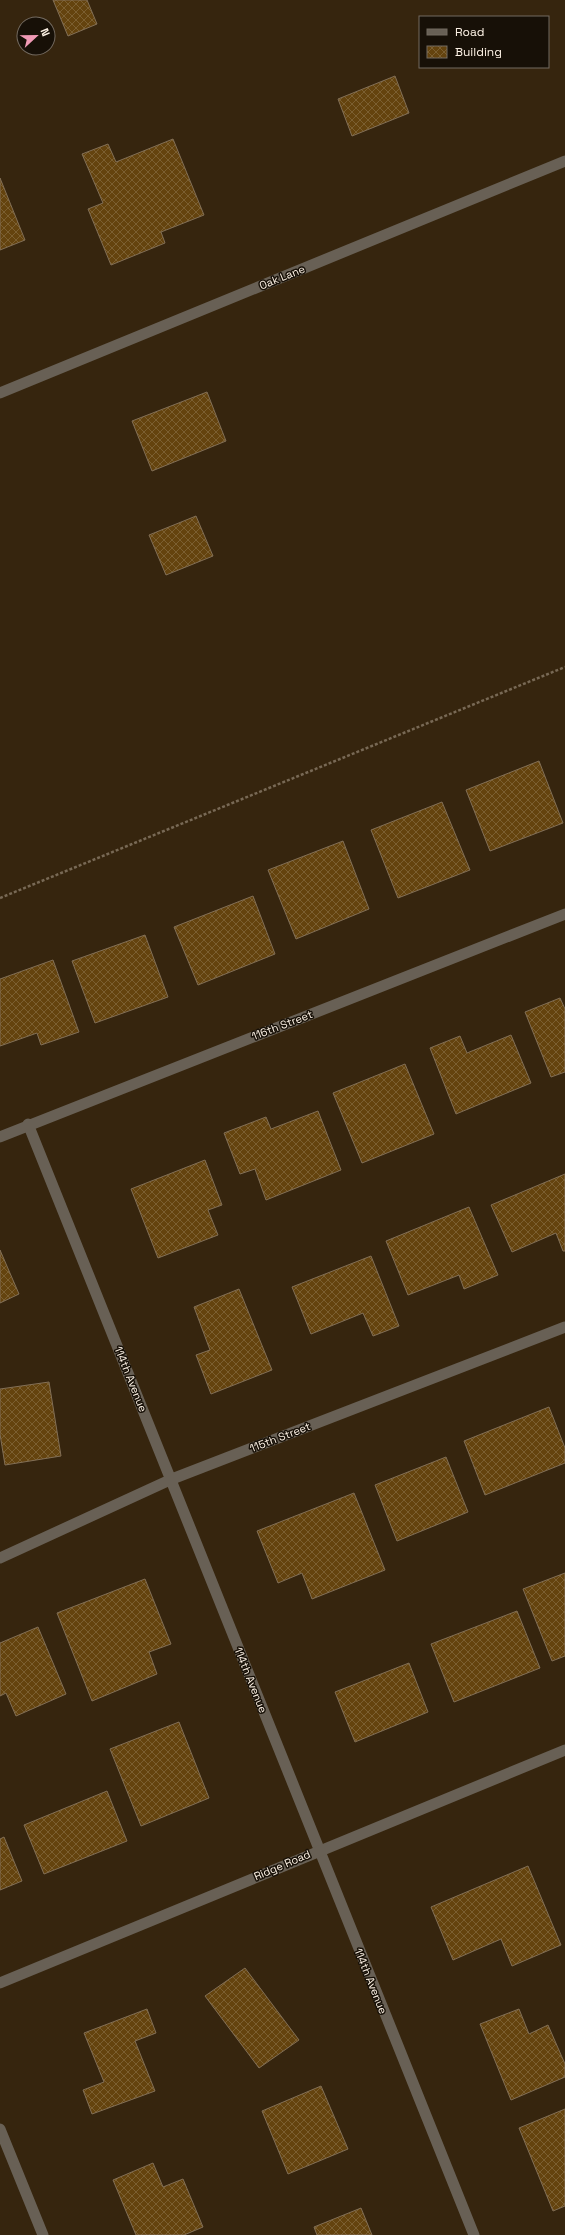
<svg xmlns="http://www.w3.org/2000/svg" width="565" height="2235" viewBox="0 0 565 2235" font-family="'Space Grotesk',sans-serif">
<style>
.building{fill:url(#building-cross-hatch);stroke:#826f56}
.lines{fill:none;stroke-linecap:round;stroke-linejoin:round}
.path{stroke:#786955;stroke-width:2.5;stroke-dasharray:3 2;stroke-linecap:butt}
.minor{stroke:#686055;stroke-width:11}
.tertiary{stroke:#686055;stroke-width:11}
.labels{text-anchor:middle;stroke-width:3;stroke-linejoin:round;paint-order:stroke}
.street-label{font-size:11px;fill:#fdf2e5;stroke:#171007}
</style>
<defs>
<pattern id="building-cross-hatch" width="8" height="8" patternUnits="userSpaceOnUse"><rect width="8" height="8" fill="#64430e"/><path d="M0 0l8 8M0 8l8-8" fill="none" stroke="#7b5f31"/></pattern>
</defs>
<rect width="100%" height="100%" fill="#36250e"/>
<path class="building" d="M 53,0 L 87,0 L 97,24 L 68,36 Z
M 395,76 L 409,113 L 352,136 L 338,99 Z
M 173,139 L 204,215 L 161,232 L 165,243 L 111,265 L 88,209 L 103,203 L 82,154 L 108,144 L 116,162 Z
M 0,178 L 25,240 L 0,250 Z
M 207,392 L 226,441 L 152,471 L 132,421 Z
M 196,516 L 213,556 L 166,575 L 149,535 Z
M 539,761 L 563,823 L 490,851 L 466,790 Z
M 442,802 L 470,870 L 398,898 L 371,830 Z
M 343,841 L 369,909 L 296,939 L 268,870 Z
M 253,896 L 275,954 L 198,985 L 174,927 Z
M 145,935 L 168,997 L 95,1023 L 72,961 Z
M 53,960 L 79,1032 L 41,1045 L 37,1033 L 0,1046 L 0,979 Z
M 560,998 L 565,1009 L 565,1072 L 551,1077 L 525,1012 Z
M 511,1035 L 531,1083 L 456,1114 L 430,1048 L 460,1036 L 467,1053 Z
M 405,1064 L 434,1134 L 362,1163 L 333,1093 Z
M 318,1111 L 341,1170 L 266,1200 L 255,1169 L 240,1174 L 224,1133 L 266,1117 L 271,1129 Z
M 205,1160 L 222,1205 L 208,1210 L 218,1235 L 158,1258 L 131,1189 Z
M 565,1174 L 565,1251 L 563,1251 L 556,1233 L 512,1252 L 491,1205 Z
M 469,1207 L 498,1275 L 464,1289 L 459,1275 L 408,1295 L 386,1241 Z
M 0,1250 L 19,1294 L 0,1303 Z
M 371,1256 L 399,1326 L 373,1336 L 363,1313 L 311,1334 L 292,1287 Z
M 239,1289 L 272,1370 L 211,1394 L 196,1355 L 210,1350 L 194,1307 Z
M 49,1382 L 61,1456 L 5,1465 L 0,1434 L 0,1389 Z
M 549,1407 L 565,1448 L 565,1463 L 485,1495 L 464,1441 Z
M 446,1457 L 468,1512 L 397,1541 L 375,1485 Z
M 354,1493 L 385,1570 L 312,1599 L 302,1573 L 278,1583 L 257,1531 Z
M 565,1573 L 565,1656 L 552,1661 L 523,1589 Z
M 145,1579 L 171,1644 L 149,1652 L 157,1674 L 92,1701 L 57,1613 Z
M 517,1611 L 540,1668 L 454,1702 L 431,1644 Z
M 38,1627 L 66,1694 L 16,1716 L 6,1693 L 0,1696 L 0,1643 Z
M 409,1663 L 428,1712 L 355,1742 L 335,1692 Z
M 179,1722 L 209,1798 L 141,1826 L 110,1749 Z
M 107,1791 L 127,1841 L 44,1874 L 24,1825 Z
M 4,1837 L 22,1881 L 0,1890 L 0,1839 Z
M 528,1866 L 561,1945 L 512,1966 L 501,1939 L 453,1960 L 431,1907 Z
M 245,1968 L 299,2040 L 259,2068 L 205,1996 Z
M 147,2009 L 156,2033 L 135,2041 L 155,2091 L 92,2114 L 83,2090 L 104,2082 L 84,2033 Z
M 519,2009 L 529,2034 L 548,2025 L 565,2064 L 565,2077 L 511,2100 L 480,2024 Z
M 321,2086 L 348,2149 L 288,2174 L 262,2111 Z
M 565,2109 L 565,2206 L 553,2211 L 519,2128 Z
M 153,2163 L 163,2187 L 183,2179 L 203,2227 L 184,2235 L 136,2235 L 113,2180 Z
M 361,2208 L 372,2235 L 317,2235 L 314,2227 Z"/>
<g class="lines">
<path class="path" d="M 0,898 L 565,667"/>
<path class="minor" d="M 0,393 L 565,161
M 28,1124 L 474,2235
M 0,1137 L 565,914
M 0,1558 L 172,1479 L 565,1327
M 0,2129 L 43,2235"/>
<path class="tertiary" d="M 0,1983 L 565,1750"/>
</g>
<g class="labels">
<g class="street-label">
<text transform="translate(282 277) rotate(-22)" y="4">Oak Lane</text>
<text transform="translate(282 1025) rotate(-21)" y="4">116th Street</text>
<text transform="translate(131 1379) rotate(68)" y="4">114th Avenue</text>
<text transform="translate(280 1437) rotate(-21)" y="4">115th Street</text>
<text transform="translate(251 1680) rotate(68)" y="4">114th Avenue</text>
<text transform="translate(282 1865) rotate(-23)" y="4">Ridge Road</text>
<text transform="translate(371 1981) rotate(68)" y="4">114th Avenue</text>
</g>
</g>
<rect x="419" y="16" width="130" height="52" fill="#171007" stroke="#736a60"/>
<rect x="427" y="29" width="20" height="6" fill="#686055" stroke="#736a60"/>
<text x="455" y="36" font-size="12" fill="#fdf2e5">Road</text>
<rect x="427" y="46" width="20" height="12" fill="url(#building-cross-hatch)" stroke="#736a60"/>
<text x="455" y="56" font-size="12" fill="#fdf2e5">Building</text>
<g transform="translate(36 36) rotate(68)"><circle r="19" fill="#171007" stroke="#736a60"/>
<path d="M0-3L7 15L0 10L-7 15Z" fill="#f09ab5"/>
<text y="-6" font-size="11" font-weight="bold" text-anchor="middle" fill="#fdf2e5">N</text>
</g>
</svg>
